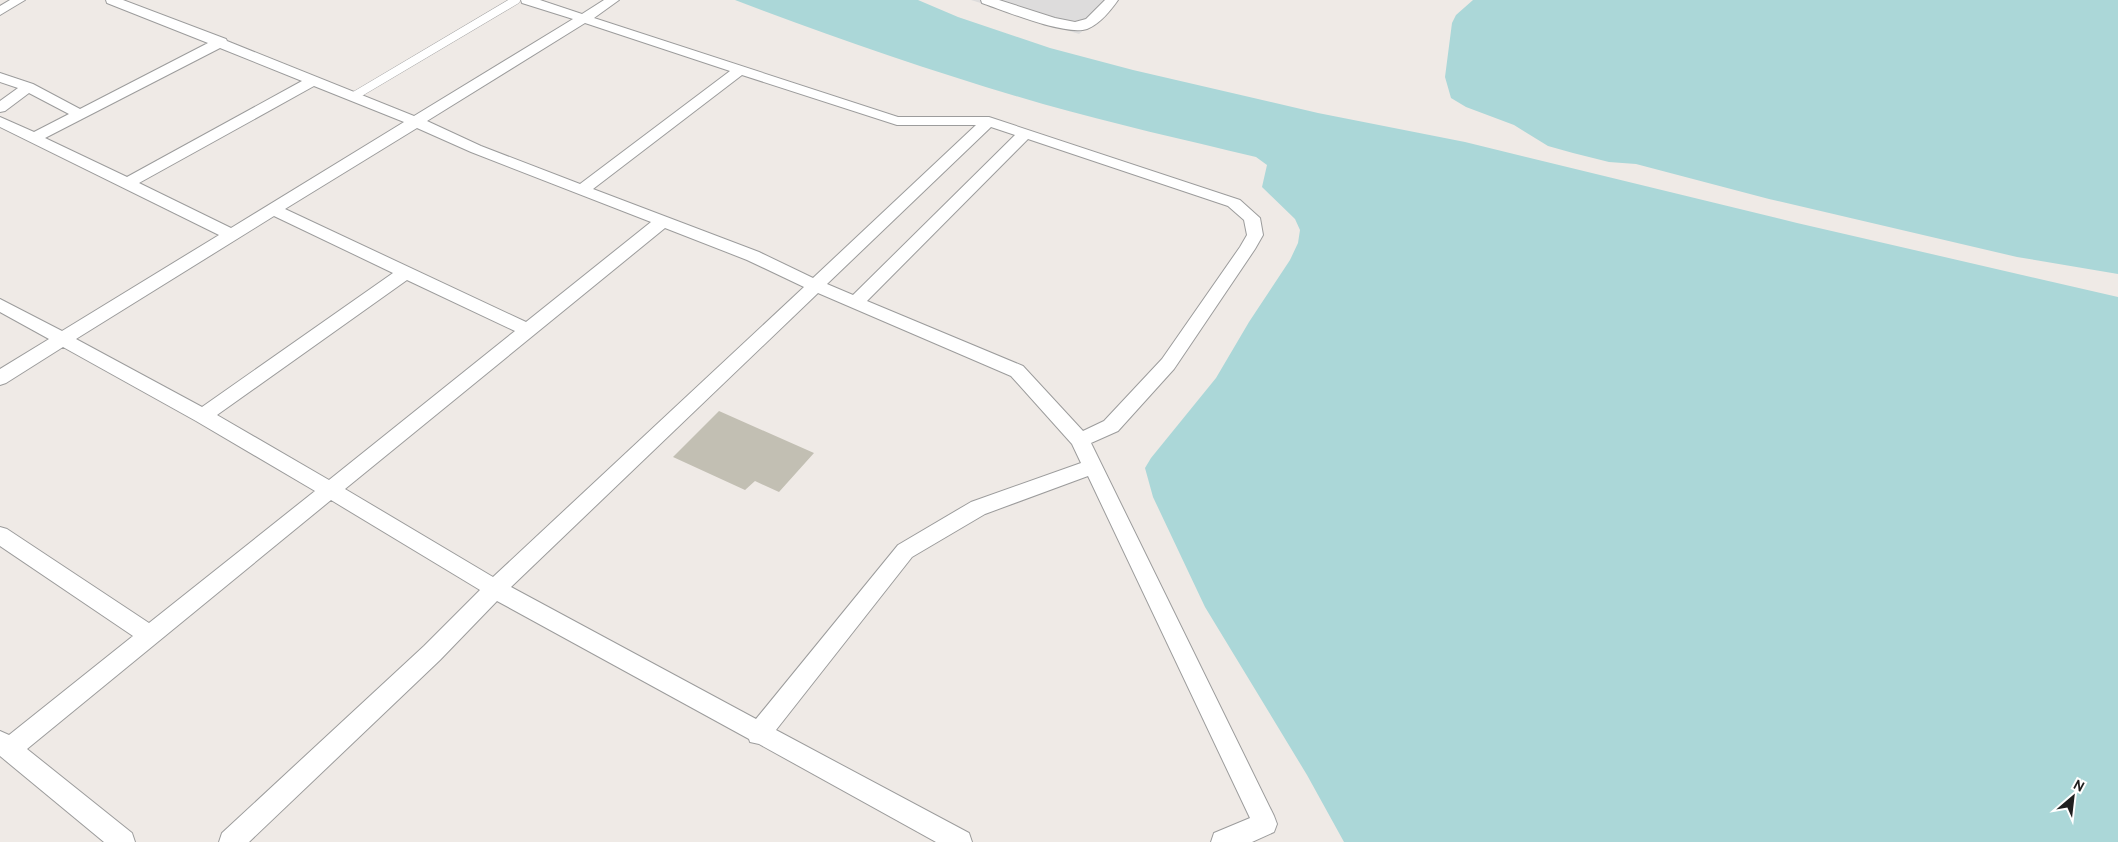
<svg xmlns="http://www.w3.org/2000/svg" width="2118" height="842" viewBox="0 0 2118 842" font-family="Overpass,sans-serif">
<style>
.residential{fill:#dddcdc}
.construction{fill:#c2bfb3}
.water{fill:#abd7d8}
.lines{fill:none;stroke-linecap:round;stroke-linejoin:round}
.service-casing{stroke:#9c9c9c;stroke-width:9}
.minor-casing{stroke:#9c9c9c;stroke-width:2}
.service{stroke:#fff;stroke-width:8}
.minor{fill:#fff;fill-rule:evenodd}
</style>
<rect width="100%" height="100%" fill="#efeae6"/>
<path class="residential" d="M 971,0 L 1119,0 L 1079,34 Z"/>
<path class="construction" d="M 719,411 L 814,453 L 779,492 L 755,481 L 745,490 L 673,457 Z"/>
<path class="water" d="M 735,0 L 918,0 L 958,17 L 1050,48 L 1133,70 L 1318,113 L 1465,142 L 1797,223 L 2118,297 L 2118,842 L 1344,842 L 1307,775 L 1205,607 L 1153,497 L 1145,468 L 1151,458 L 1216,378 L 1249,322 L 1290,260 L 1298,243 L 1300,230 L 1295,219 L 1262,187 L 1267,165 L 1256,157 C 1185,140 1114,124 1043,104 C 939,74 837,39 735,0 Z
M 1473,0 L 2118,0 L 2118,274 L 2017,257 L 1769,199 L 1636,164 L 1609,162 L 1573,153 L 1548,146 L 1514,125 L 1466,107 L 1451,98 L 1445,77 L 1452,23 L 1456,15 Z"/>
<g class="lines">
<defs>
<path id="service" d="M 354,96 L 516,0"/>
<path id="minor" d="M 10,0 L 25,0 L 0,15 L 0,6 Z
M 106,0 L 123,0 L 226,39 L 227,41 L 414,116 L 573,19 L 522,3 L 521,0 L 540,0 L 582,14 L 604,0 L 619,0 L 594,18 L 898,117 L 989,117 L 1240,200 L 1260,218 L 1263,235 L 1255,249 L 1174,369 L 1118,431 L 1091,443 L 1274,816 L 1277,824 L 1274,832 L 1252,842 L 1211,842 L 1214,833 L 1250,818 L 1088,476 L 985,514 L 912,557 L 776,730 L 969,833 L 972,842 L 936,842 L 759,744 L 750,742 L 749,739 L 497,601 L 440,660 L 249,842 L 219,842 L 222,833 L 424,646 L 480,590 L 331,500 L 27,749 L 132,833 L 135,842 L 104,842 L 0,756 L 0,731 L 9,735 L 133,636 L 0,546 L 0,527 L 7,529 L 149,623 L 315,491 L 196,421 L 63,347 L 6,383 L 0,385 L 0,369 L 49,339 L 0,312 L 0,299 L 62,331 L 219,235 L 0,127 L 0,117 L 34,132 L 69,114 L 29,93 L 5,111 L 0,112 L 0,101 L 18,88 L 0,82 L 0,73 L 33,84 L 80,109 L 208,43 L 107,3 ZM 585,23 L 730,71 L 580,184 L 481,146 L 427,121 ZM 220,48 L 302,81 L 127,177 L 45,138 ZM 742,75 L 897,125 L 976,125 L 813,278 L 759,252 L 593,189 ZM 314,86 L 404,122 L 231,228 L 139,183 ZM 991,127 L 1015,135 L 853,295 L 827,284 ZM 417,128 L 471,152 L 651,222 L 526,322 L 285,209 ZM 1028,139 L 1228,206 L 1244,220 L 1247,235 L 1240,247 L 1162,359 L 1104,421 L 1083,431 L 1023,366 L 867,301 ZM 274,216 L 393,273 L 202,407 L 76,339 ZM 665,228 L 747,260 L 804,287 L 493,577 L 345,489 ZM 407,280 L 515,331 L 329,480 L 217,415 ZM 818,293 L 1011,376 L 1072,444 L 1081,463 L 971,502 L 898,545 L 756,719 L 511,587 Z
M 981,0 L 999,0 L 1055,18 L 1075,22 L 1086,19 L 1105,0 L 1118,0 C 1111,10 1100,24 1087,29 C 1065,36 1005,11 982,3 Z"/>
</defs>
<use href="#service" class="service-casing"/>
<use href="#minor" class="minor-casing"/>
<use href="#service" class="service"/>
<use href="#minor" class="minor"/>
</g>
<g transform="translate(2073 797) rotate(28)" stroke="#ffffff" stroke-width="4" paint-order="stroke">
<path d="M0-4L9 19L0 12L-9 19Z" fill="#1f1f1f"/>
<text y="-8" font-size="14" font-weight="bold" text-anchor="middle" fill="#1f1f1f">N</text>
</g>
</svg>
